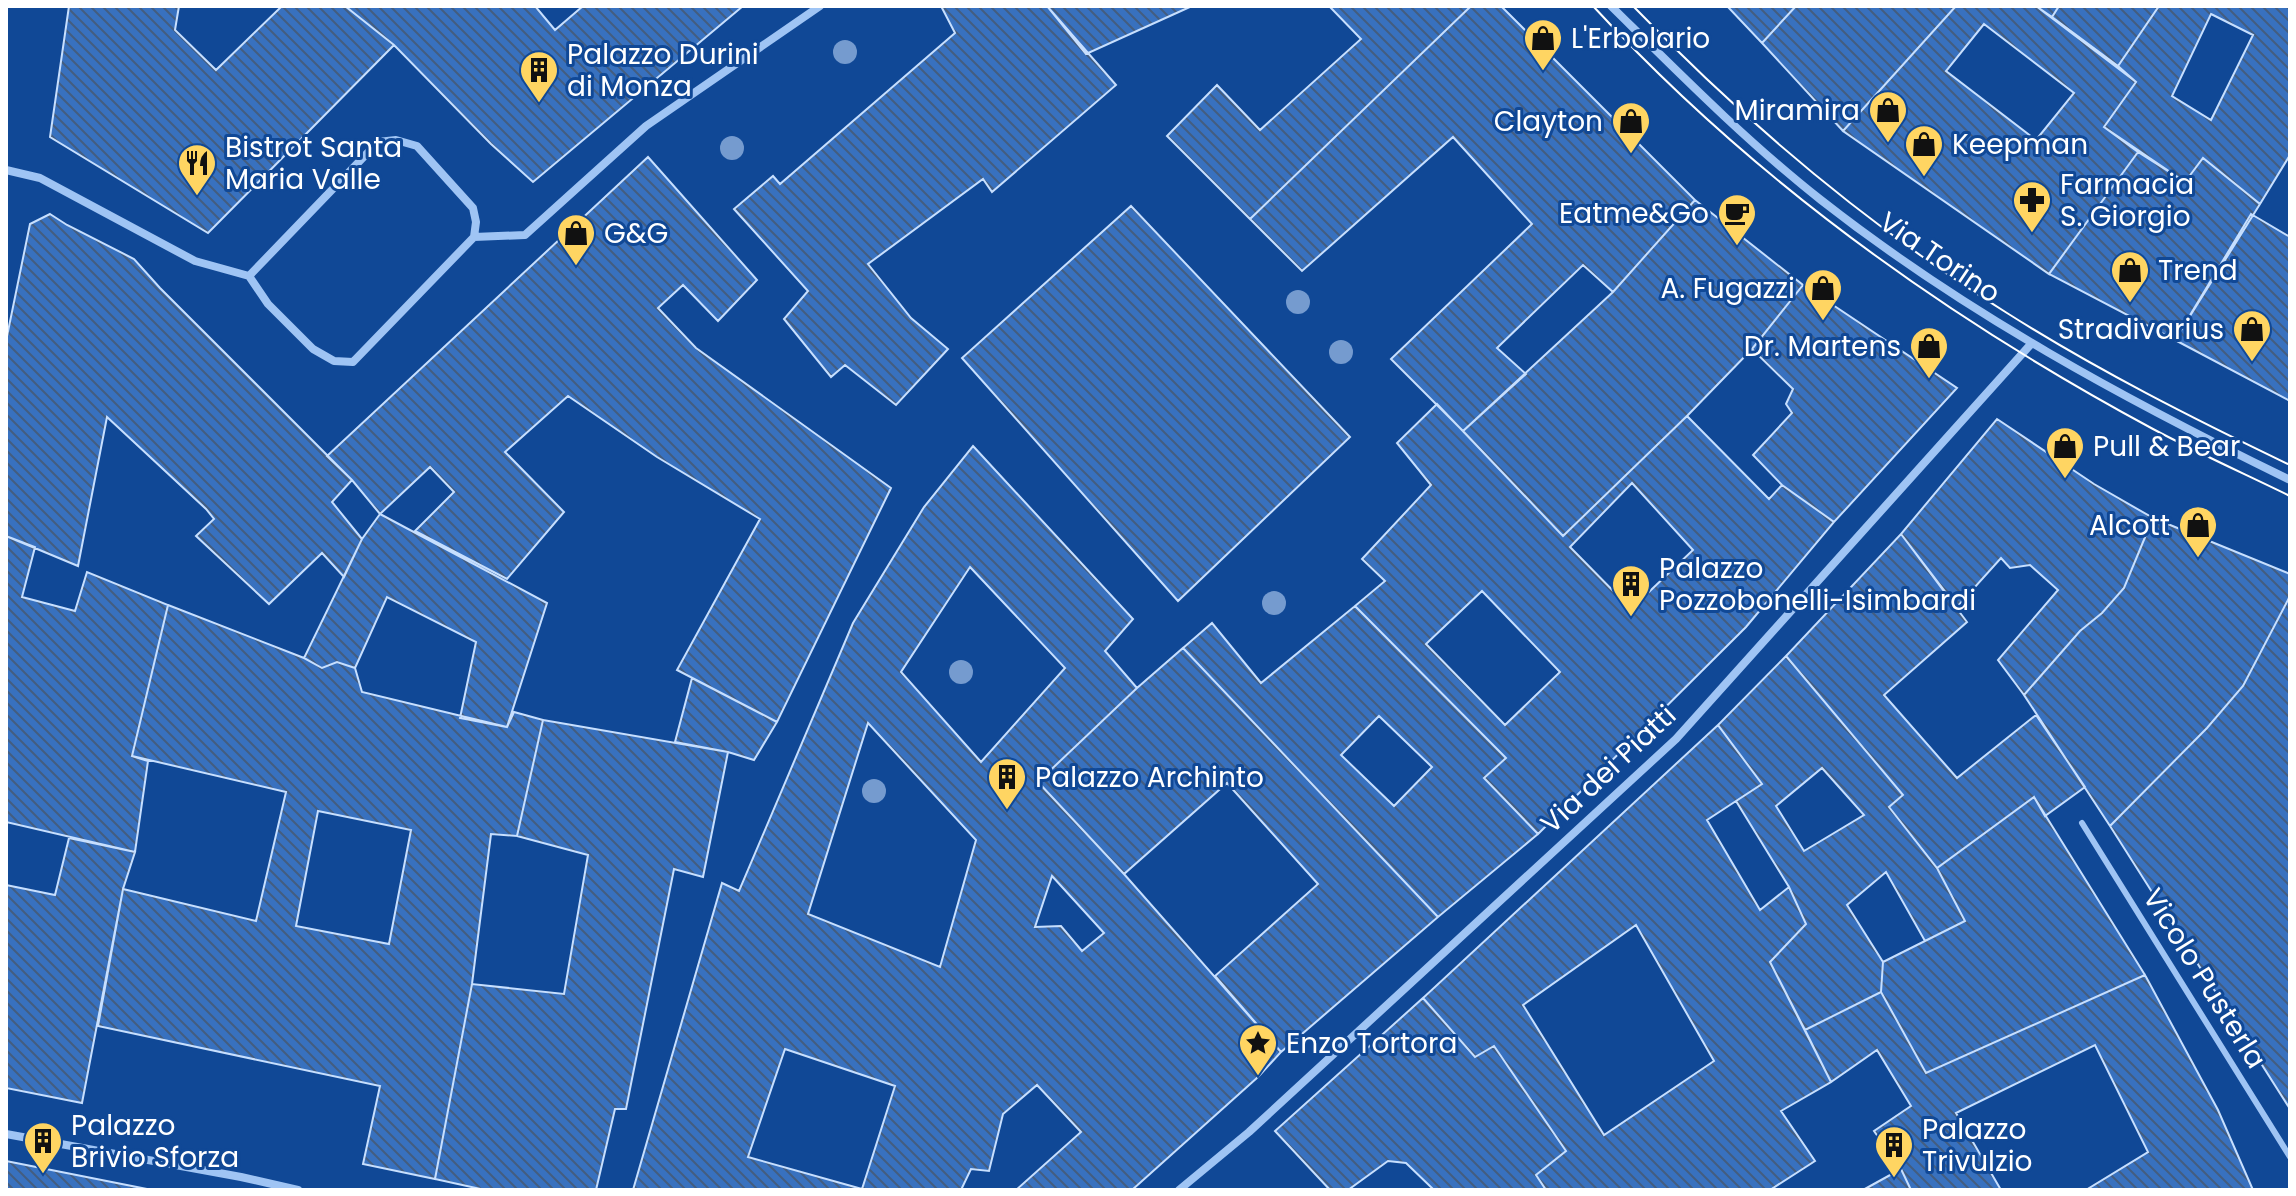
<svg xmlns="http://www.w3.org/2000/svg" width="2296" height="1196" viewBox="0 0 2296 1196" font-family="Poppins,sans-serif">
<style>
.building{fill:url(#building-back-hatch);stroke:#c7dffe;stroke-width:2;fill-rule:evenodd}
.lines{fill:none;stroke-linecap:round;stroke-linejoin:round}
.lane{stroke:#9fc4f4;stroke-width:6}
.street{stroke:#9fc4f4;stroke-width:8}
.tram{stroke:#fff;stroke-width:2}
.tree{fill:#759bcf}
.labels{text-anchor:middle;stroke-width:6;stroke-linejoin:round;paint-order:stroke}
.poi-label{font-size:28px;fill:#fff;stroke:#104896;text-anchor:start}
.street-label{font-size:28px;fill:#fff;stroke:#104896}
</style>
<defs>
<pattern id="building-back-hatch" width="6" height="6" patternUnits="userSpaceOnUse" patternTransform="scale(2)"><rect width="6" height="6" fill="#3871bf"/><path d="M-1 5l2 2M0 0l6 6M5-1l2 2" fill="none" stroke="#435d80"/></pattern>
</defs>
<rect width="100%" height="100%" fill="#104896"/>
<path class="building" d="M 69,6 L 179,6 L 175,30 L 216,70 L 282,6 L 345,6 L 394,45 L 208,233 L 50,137 Z
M 345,6 L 535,6 L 555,30 L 583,6 L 743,6 L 533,182 L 491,144 L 394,45 Z
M 941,6 L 1047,6 L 1116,85 L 992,192 L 983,179 L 868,264 L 911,318 L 948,349 L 896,405 L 845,365 L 831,377 L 784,319 L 808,291 L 734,209 L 773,176 L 780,184 L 955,33 Z
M 1047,6 L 1192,6 L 1086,54 Z
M 1329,6 L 1471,6 L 1250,219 L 1167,136 L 1217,85 L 1260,130 L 1361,39 Z
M 1471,6 L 1501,6 L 1695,200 L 1613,292 L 1583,265 L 1497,348 L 1526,374 L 1463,431 L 1391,359 L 1532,224 L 1453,137 L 1302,271 L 1250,219 Z
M 1727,6 L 1796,6 L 1762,43 Z
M 1796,6 L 1956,6 L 1843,131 L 1762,43 Z
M 1956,6 L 2036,6 L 2136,82 L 2104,127 L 2138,152 L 2049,274 L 1843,131 ZM 1984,24 L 2074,93 L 2036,140 L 1946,71 Z
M 2036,6 L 2059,6 L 2052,17 Z
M 2059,6 L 2159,6 L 2118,66 L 2052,17 Z
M 2159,6 L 2290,6 L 2290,155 L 2260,204 L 2203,158 L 2185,182 L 2104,127 L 2136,82 L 2118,66 ZM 2211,14 L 2253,35 L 2211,120 L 2172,96 Z
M 2138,152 L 2185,182 L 2203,158 L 2260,204 L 2175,340 L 2049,274 Z
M 648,157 L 757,280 L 718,321 L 683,285 L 658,308 L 696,348 L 891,488 L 777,722 L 677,670 L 760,519 L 657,457 L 568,396 L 505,452 L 564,512 L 507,579 L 415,531 L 454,492 L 430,467 L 380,514 L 352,480 L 327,456 Z
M 1695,200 L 1803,285 L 1752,349 L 1687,416 L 1563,536 L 1463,431 L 1613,292 Z
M 1131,206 L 1350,437 L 1178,601 L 962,358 Z
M 50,214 L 67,225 L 134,259 L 160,288 L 352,480 L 332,502 L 362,539 L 344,577 L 322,553 L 269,604 L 196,536 L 214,519 L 206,509 L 107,417 L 78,566 L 6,536 L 6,341 L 30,224 Z
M 2251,214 L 2290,237 L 2290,401 L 2175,340 Z
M 1803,285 L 1957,388 L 1834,522 L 1782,485 L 1753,455 L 1792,413 L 1786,404 L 1793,389 L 1752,349 Z
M 1437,404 L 1563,536 L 1687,416 L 1769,499 L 1782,485 L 1834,522 L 1746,627 L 1538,834 L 1484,778 L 1506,758 L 1355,606 L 1385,581 L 1362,559 L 1431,485 L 1397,443 ZM 1632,483 L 1693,550 L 1631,609 L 1570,547 ZM 1482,591 L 1560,672 L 1505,725 L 1426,644 Z
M 1997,419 L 2094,484 L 2153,518 L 2124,588 L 2102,613 L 2080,631 L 2024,695 L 1998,660 L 2058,590 L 2030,565 L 2010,568 L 2001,558 L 1957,607 L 1901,534 Z
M 973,446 L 1133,619 L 1105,651 L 1137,688 L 1038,782 L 1124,874 L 1281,1052 L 1258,1077 L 1132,1190 L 1016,1190 L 1081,1132 L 1037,1085 L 1003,1114 L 989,1171 L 971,1169 L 961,1190 L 633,1190 L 722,883 L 739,891 L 853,623 L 924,507 ZM 970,567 L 1065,668 L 981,762 L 901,672 ZM 868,723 L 976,840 L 940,967 L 808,914 ZM 1052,876 L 1104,933 L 1082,951 L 1061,926 L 1035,927 ZM 785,1049 L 895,1086 L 862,1189 L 748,1157 Z
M 380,514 L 547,603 L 507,727 L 460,718 L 476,642 L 387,597 L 355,668 L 337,662 L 322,668 L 304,658 L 362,539 Z
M 2153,518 L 2290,574 L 2290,596 L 2243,686 L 2207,728 L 2110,826 L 2024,695 L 2080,631 L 2102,613 L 2124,588 Z
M 1901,534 L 1967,622 L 1884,695 L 1957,778 L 2036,715 L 2085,787 L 2045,816 L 2034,797 L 1937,868 L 1889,807 L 1903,795 L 1786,656 Z
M 6,536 L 35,547 L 22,597 L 75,611 L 87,572 L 168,605 L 132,756 L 148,761 L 135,852 L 6,822 Z
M 2290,596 L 2290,1109 L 2110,826 L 2207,728 L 2243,686 Z
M 168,605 L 304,658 L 322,668 L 337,662 L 355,668 L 362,692 L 507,727 L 514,712 L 543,720 L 517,836 L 491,834 L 472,984 L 435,1179 L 363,1164 L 380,1086 L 98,1026 L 123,889 L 256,921 L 286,792 L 132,756 ZM 318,811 L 411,830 L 389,944 L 296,926 Z
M 1355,606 L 1506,758 L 1484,778 L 1538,834 L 1438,917 L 1183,648 L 1212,623 L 1261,683 ZM 1379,716 L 1432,767 L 1394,806 L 1341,755 Z
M 1183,648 L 1438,917 L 1281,1052 L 1215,976 L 1318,884 L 1227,783 L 1124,874 L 1038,782 L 1137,688 Z
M 1786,656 L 1903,795 L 1889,807 L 1937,868 L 1965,921 L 1925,941 L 1886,872 L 1847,905 L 1883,962 L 1881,992 L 1805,1030 L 1770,962 L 1806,924 L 1789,887 L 1736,801 L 1762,784 L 1718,725 ZM 1822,768 L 1864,815 L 1804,851 L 1776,806 Z
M 692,678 L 777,722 L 754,760 L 728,752 L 675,742 Z
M 543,720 L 728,752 L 703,877 L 674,869 L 626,1109 L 615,1109 L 596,1190 L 485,1190 L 435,1179 L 472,984 L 564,994 L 588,855 L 517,836 Z
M 1718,725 L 1762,784 L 1707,820 L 1760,910 L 1789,887 L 1806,924 L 1770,962 L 1831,1082 L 1781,1111 L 1815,1161 L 1770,1190 L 1546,1190 L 1536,1175 L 1566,1151 L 1494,1046 L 1475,1057 L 1423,998 ZM 1636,925 L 1714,1061 L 1604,1135 L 1523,1005 Z
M 2034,797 L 2145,975 L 1926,1073 L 1881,992 L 1883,962 L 1965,921 L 1937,868 Z
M 69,838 L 135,852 L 123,889 L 82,1103 L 6,1088 L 6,885 L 55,895 Z
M 2145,975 L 2218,1110 L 2253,1190 L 2086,1190 L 2148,1152 L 2095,1045 L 1956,1113 L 2001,1190 L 1911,1190 L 1901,1169 L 1874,1131 L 1911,1106 L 1877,1050 L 1831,1082 L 1805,1030 L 1881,992 L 1926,1073 Z
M 1423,998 L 1475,1057 L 1494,1046 L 1566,1151 L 1536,1175 L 1546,1190 L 1434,1190 L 1406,1163 L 1388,1161 L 1348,1190 L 1330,1190 L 1275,1131 Z
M 6,1161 L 152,1190 L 6,1190 Z
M 1901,1169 L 1911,1190 L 1863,1190 Z"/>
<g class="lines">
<path class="lane" d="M 2082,823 L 2290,1157"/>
<path class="street" d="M 1611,6 C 1679,73 1746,141 1821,200 C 1965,313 2126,400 2290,480
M 6,170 L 40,178 L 195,261 L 249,276 L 268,304 L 313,349 L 334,361 L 353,362 L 474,237 L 476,222 L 473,208 L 417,146 L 396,140 L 378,142 L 249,276
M 474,237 L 525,235 L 646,126 L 820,6
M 6,1134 L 241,1177 L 298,1190
M 1179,1190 L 1249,1132 L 1676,739 L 2031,344"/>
<path class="tram" d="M 1593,6 C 1753,180 1945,317 2153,429 C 2198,453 2245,474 2290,496
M 1633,6 C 1745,122 1869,227 2007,313 C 2097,370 2194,419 2290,465"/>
</g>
<g class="tree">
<circle cx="845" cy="52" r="12"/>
<circle cx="732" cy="148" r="12"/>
<circle cx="1298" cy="302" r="12"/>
<circle cx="1341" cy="352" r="12"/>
<circle cx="1274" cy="603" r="12"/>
<circle cx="961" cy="672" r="12"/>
<circle cx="874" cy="791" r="12"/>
</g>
<defs>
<symbol id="shop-pin" viewBox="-11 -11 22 30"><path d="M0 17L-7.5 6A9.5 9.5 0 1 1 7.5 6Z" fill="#ffd562" stroke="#104896"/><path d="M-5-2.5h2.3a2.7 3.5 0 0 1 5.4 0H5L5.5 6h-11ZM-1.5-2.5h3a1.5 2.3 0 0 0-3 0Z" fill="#111"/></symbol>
<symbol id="building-pin" viewBox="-11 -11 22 30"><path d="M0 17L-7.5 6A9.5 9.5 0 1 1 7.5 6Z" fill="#ffd562" stroke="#104896"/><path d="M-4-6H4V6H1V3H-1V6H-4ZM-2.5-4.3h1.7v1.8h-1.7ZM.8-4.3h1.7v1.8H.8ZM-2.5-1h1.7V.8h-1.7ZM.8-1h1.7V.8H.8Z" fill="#111"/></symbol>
<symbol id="restaurant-pin" viewBox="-11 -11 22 30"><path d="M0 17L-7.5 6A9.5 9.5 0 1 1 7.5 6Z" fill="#ffd562" stroke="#104896"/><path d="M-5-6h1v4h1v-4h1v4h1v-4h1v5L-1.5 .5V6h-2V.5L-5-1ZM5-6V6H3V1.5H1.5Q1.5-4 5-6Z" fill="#111"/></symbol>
<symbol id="pharmacy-pin" viewBox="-11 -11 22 30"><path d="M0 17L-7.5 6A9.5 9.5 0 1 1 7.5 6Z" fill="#ffd562" stroke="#104896"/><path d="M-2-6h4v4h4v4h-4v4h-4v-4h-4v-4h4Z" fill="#111"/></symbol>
<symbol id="cafe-pin" viewBox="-11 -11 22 30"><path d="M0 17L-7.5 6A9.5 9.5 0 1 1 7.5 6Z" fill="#ffd562" stroke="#104896"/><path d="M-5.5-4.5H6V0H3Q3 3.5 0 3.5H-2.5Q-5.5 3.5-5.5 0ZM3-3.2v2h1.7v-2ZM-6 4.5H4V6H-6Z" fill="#111"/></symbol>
<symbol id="sight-pin" viewBox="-11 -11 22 30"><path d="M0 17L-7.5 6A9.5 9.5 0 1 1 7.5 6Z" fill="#ffd562" stroke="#104896"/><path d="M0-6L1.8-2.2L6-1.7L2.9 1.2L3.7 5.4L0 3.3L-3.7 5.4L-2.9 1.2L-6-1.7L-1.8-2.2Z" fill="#111"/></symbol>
</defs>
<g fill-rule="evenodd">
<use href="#shop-pin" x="1521" y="16" width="44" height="60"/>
<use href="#building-pin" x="517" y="48" width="44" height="60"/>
<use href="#shop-pin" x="1866" y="88" width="44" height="60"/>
<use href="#shop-pin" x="1609" y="99" width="44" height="60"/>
<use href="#shop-pin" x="1902" y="122" width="44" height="60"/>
<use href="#restaurant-pin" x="175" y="141" width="44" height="60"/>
<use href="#pharmacy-pin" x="2010" y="178" width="44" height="60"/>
<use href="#cafe-pin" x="1715" y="191" width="44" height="60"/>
<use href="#shop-pin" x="554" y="211" width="44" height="60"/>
<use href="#shop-pin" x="2108" y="248" width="44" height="60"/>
<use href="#shop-pin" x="1801" y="266" width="44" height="60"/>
<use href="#shop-pin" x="2230" y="307" width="44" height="60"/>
<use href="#shop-pin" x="1907" y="324" width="44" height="60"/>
<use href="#shop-pin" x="2043" y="424" width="44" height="60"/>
<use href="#shop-pin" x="2176" y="503" width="44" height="60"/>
<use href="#building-pin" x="1609" y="562" width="44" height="60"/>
<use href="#building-pin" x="985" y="755" width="44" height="60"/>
<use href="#sight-pin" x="1236" y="1021" width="44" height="60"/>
<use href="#building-pin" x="21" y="1119" width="44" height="60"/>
<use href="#building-pin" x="1872" y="1123" width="44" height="60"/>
</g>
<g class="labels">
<g class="poi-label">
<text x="1571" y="48">L'Erbolario</text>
<text x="567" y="64">Palazzo Durini<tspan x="567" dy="32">di Monza</tspan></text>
<text x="1860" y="120" text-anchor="end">Miramira</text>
<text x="1603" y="131" text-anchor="end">Clayton</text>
<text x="1952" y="154">Keepman</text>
<text x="225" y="157">Bistrot Santa<tspan x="225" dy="32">Maria Valle</tspan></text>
<text x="2060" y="194">Farmacia<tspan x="2060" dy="32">S. Giorgio</tspan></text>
<text x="1709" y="223" text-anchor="end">Eatme&amp;Go</text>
<text x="604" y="243">G&amp;G</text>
<text x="2158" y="280">Trend</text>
<text x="1795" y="298" text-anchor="end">A. Fugazzi</text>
<text x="2224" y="339" text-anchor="end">Stradivarius</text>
<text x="1901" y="356" text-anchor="end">Dr. Martens</text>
<text x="2093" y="456">Pull &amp; Bear</text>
<text x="2170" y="535" text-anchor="end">Alcott</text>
<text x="1659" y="578">Palazzo<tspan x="1659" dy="32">Pozzobonelli-Isimbardi</tspan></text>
<text x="1035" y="787">Palazzo Archinto</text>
<text x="1286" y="1053">Enzo Tortora</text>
<text x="71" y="1135">Palazzo<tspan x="71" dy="32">Brivio Sforza</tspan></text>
<text x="1922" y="1139">Palazzo<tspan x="1922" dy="32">Trivulzio</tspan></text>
</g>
<g class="street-label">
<text transform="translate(1940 257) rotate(34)" y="10">Via Torino</text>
<text transform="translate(1608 769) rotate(-43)" y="10">Via dei Piatti</text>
<text transform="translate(2205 978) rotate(58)" y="10">Vicolo Pusterla</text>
</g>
</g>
<rect width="2296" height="1196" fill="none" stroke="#ffffff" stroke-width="16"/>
</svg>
